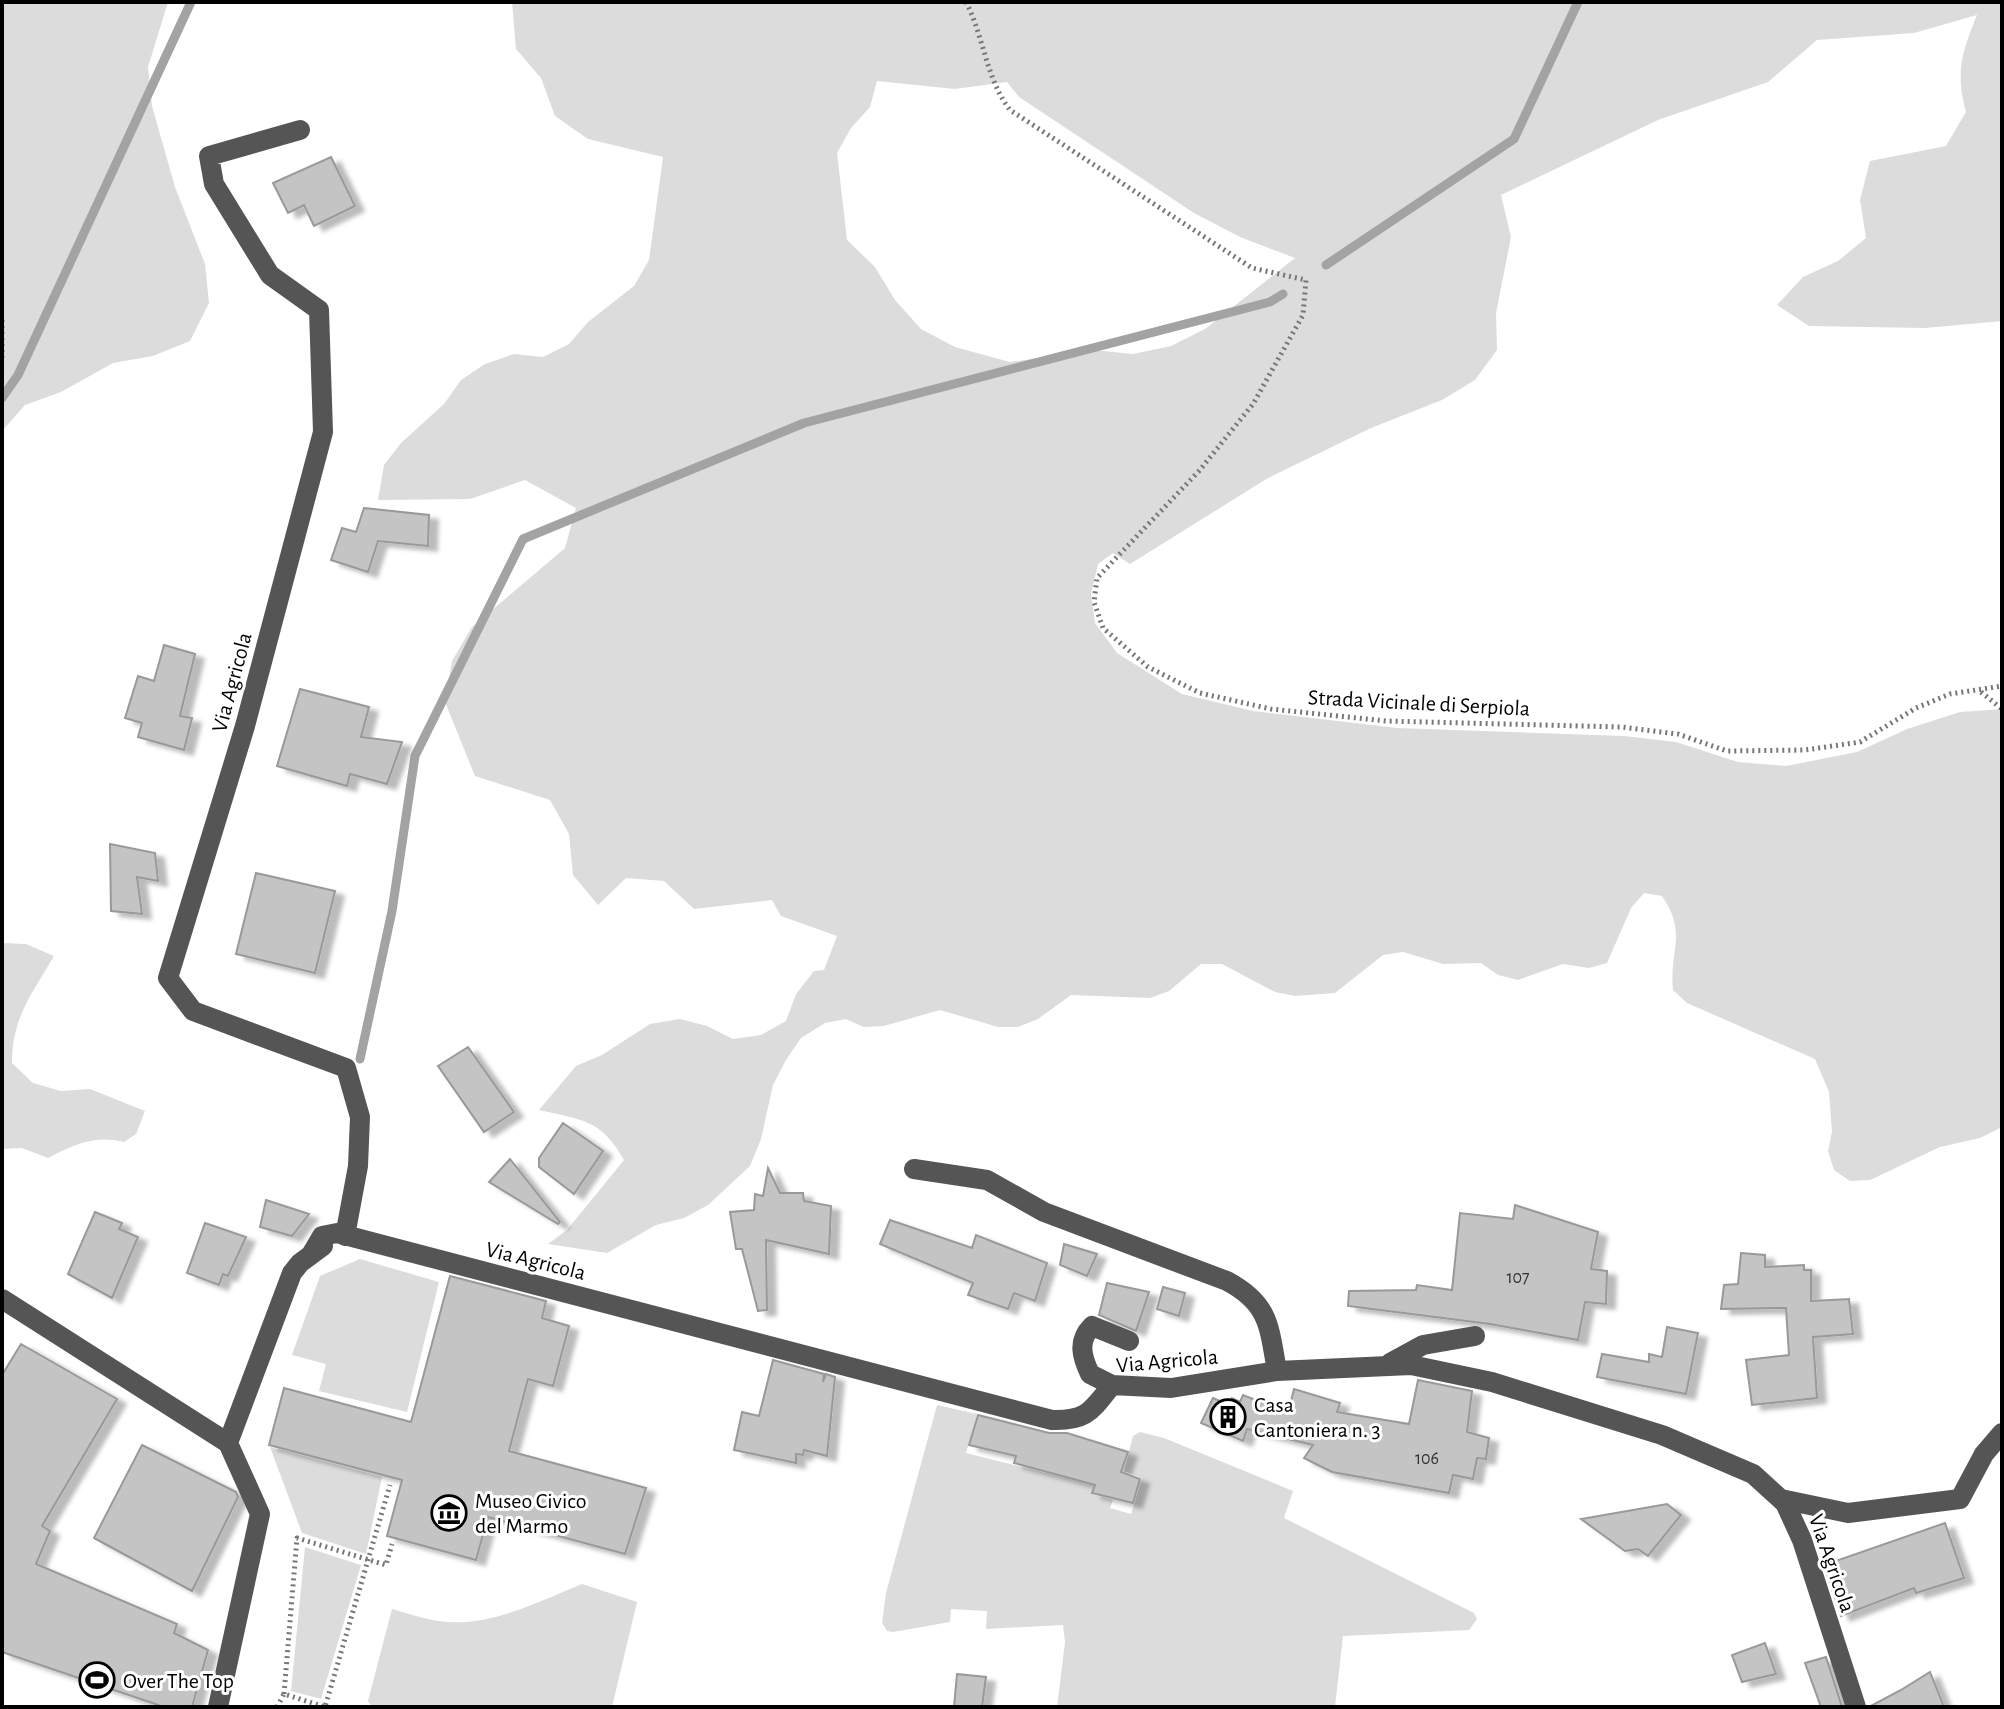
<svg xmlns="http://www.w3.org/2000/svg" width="2004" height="1709" viewBox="0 0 2004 1709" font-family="'Alegreya Sans',sans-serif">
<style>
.green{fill:#dcdcdc;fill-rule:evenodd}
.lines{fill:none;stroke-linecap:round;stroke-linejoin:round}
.stream{stroke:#a3a3a3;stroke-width:9}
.building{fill:#c4c4c4;stroke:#999;stroke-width:2;filter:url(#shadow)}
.path{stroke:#777;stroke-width:5;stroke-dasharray:2 4;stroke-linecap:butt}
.minor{stroke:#555;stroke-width:20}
.labels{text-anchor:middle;stroke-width:6;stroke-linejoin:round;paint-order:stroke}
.number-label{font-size:18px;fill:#313131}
.street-label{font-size:22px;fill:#000;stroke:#fff}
.poi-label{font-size:22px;fill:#000;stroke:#fff;text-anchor:start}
</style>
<defs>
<filter id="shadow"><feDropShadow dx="9" dy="5" stdDeviation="2" flood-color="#0004"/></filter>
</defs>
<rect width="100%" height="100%" fill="#fff"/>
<path class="green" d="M 2,2 L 168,2 L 148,67 L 152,106 L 175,187 L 205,264 L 209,303 L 190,341 L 153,356 L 113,363 L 61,392 L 25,405 L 2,431 Z
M 512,2 L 2002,2 L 2002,321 L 1925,328 L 1809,326 L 1777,305 L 1803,277 L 1838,261 L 1866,238 L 1860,200 L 1870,161 L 1946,146 L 1966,112 C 1955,72 1962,52 1977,15 L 1914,33 L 1817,40 L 1768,82 L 1658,120 L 1501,195 L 1511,237 L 1496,313 L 1497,350 L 1475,380 L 1442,400 L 1371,428 L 1268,478 L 1130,564 L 1113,553 L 1098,564 L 1091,594 L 1095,623 L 1117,653 L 1182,694 L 1253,711 L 1397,728 L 1624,736 L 1676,742 L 1738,762 L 1786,766 L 1857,752 L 1907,729 L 1960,712 L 2002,709 L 2002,1127 L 1980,1138 L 1940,1147 L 1870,1180 L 1850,1181 L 1834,1170 L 1828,1151 L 1832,1132 L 1829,1092 L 1815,1059 L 1687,1003 L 1673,990 C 1669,949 1688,934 1662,896 L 1644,893 L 1631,908 L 1607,963 L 1589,968 L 1563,964 L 1518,980 L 1498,975 L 1481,963 L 1443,964 L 1403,952 L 1383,955 L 1335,993 L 1295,996 L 1275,992 L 1222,964 L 1201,964 L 1169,991 L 1150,998 L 1071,995 L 1038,1019 L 1018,1027 L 998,1027 L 940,1010 L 884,1026 L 864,1027 L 846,1019 L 825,1023 L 801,1038 L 786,1060 L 773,1085 L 761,1139 L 750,1166 L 708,1205 L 684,1218 L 656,1225 L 607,1253 L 548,1244 L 567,1230 L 624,1160 C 601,1119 582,1120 539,1110 L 576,1066 L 602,1055 L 650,1024 L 680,1019 L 707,1026 L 733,1039 L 761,1035 L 786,1021 L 796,994 L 814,971 L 824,970 L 837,936 L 781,916 L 772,900 L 694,909 L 664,881 L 626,878 L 598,905 L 573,875 L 569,834 L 550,800 L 475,776 L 445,702 L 452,661 L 472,627 L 565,548 L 576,508 L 525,480 L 470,499 L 378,500 L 384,465 L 401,443 L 444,404 L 461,380 L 485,364 L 514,354 L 543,357 L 569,344 L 588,322 L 634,286 L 649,260 L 663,157 L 588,139 L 555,116 L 541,78 L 516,49 ZM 877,81 L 955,89 L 1007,82 L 1019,97 L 1194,213 L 1240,237 L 1295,258 L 1205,329 L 1171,346 L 1133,354 L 1093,350 L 1010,362 L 955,347 L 921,329 L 895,300 L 875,267 L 847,240 L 837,153 L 851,128 L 870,107 Z
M 2,943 L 26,944 L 54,956 C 32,994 12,1017 12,1063 L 33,1083 L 61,1091 L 90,1089 L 145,1111 L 136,1134 L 124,1142 C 95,1135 75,1144 48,1158 L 22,1148 L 2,1149 Z
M 360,1259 L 439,1282 L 407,1412 L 319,1391 L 326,1364 L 292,1355 L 320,1276 Z
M 937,1405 L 977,1414 L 966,1453 L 1066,1478 L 1079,1436 L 1089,1440 L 1084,1460 L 1103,1465 L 1091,1494 L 1113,1500 L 1110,1508 L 1131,1514 L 1142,1478 L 1124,1471 L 1133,1436 L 1140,1432 L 1164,1438 L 1293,1491 L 1284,1518 L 1474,1613 L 1477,1619 L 1469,1630 L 1343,1636 L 1335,1707 L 1057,1707 L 1065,1642 L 1063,1625 L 986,1629 L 987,1611 L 951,1609 L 950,1622 L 893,1632 L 887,1631 L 882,1623 L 886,1593 Z
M 270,1447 L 382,1477 L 366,1554 L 302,1533 Z
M 305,1547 L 361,1565 L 321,1699 L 291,1691 Z
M 582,1584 L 637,1602 L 612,1707 L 372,1707 L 368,1701 L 392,1609 C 410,1614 429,1621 448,1622 C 494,1625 540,1601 582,1584 Z"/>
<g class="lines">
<path class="stream" d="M 1326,265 L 1514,139 L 1578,2
M 2,398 L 18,375 L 191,2
M 360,1059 L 392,911 L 415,756 L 523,539 L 804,423 L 1270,302 L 1283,294"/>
</g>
<path class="building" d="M 331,157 L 355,206 L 314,226 L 304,205 L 288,213 L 273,183 Z
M 364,508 L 429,515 L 428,546 L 378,541 L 368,572 L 331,560 L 342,528 L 356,532 Z
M 164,645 L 195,654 L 180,716 L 192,718 L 184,750 L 138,737 L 142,723 L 125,718 L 138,676 L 154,681 Z
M 300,689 L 369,707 L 361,737 L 402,742 L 387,784 L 350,774 L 347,786 L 277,766 Z
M 110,844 L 155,853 L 158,881 L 137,877 L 142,914 L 111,911 Z
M 256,873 L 335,891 L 315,973 L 236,954 Z
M 468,1047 L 514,1112 L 484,1132 L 438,1066 Z
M 563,1123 L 603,1151 L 574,1194 L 539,1167 L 539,1158 Z
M 510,1159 L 560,1222 L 558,1224 L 489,1182 Z
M 768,1168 L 780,1193 L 803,1193 L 804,1201 L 831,1206 L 829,1254 L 766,1240 L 767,1310 L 758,1311 L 742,1249 L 736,1249 L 730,1212 L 754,1210 L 755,1194 L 763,1196 Z
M 266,1200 L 309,1214 L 292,1236 L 260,1227 Z
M 1515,1205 L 1598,1232 L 1591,1269 L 1607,1271 L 1606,1304 L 1585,1302 L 1578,1340 L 1490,1324 L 1348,1306 L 1349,1291 L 1416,1290 L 1417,1285 L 1452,1290 L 1460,1213 L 1513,1219 Z
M 95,1212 L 122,1223 L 119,1229 L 138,1237 L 112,1298 L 68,1274 Z
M 890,1220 L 972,1248 L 976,1235 L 1047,1263 L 1035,1301 L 1014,1293 L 1008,1309 L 968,1295 L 973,1283 L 880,1244 Z
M 205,1223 L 246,1237 L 228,1276 L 223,1274 L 219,1285 L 187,1273 Z
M 1064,1244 L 1097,1254 L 1087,1276 L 1060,1265 Z
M 1741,1253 L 1765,1255 L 1765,1267 L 1804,1265 L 1804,1270 L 1811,1270 L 1811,1301 L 1849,1299 L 1853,1334 L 1813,1337 L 1817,1398 L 1752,1405 L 1746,1360 L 1789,1355 L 1786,1308 L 1721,1309 L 1724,1285 L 1738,1284 Z
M 450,1276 L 546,1301 L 542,1318 L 569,1326 L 553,1386 L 528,1379 L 509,1451 L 646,1488 L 625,1554 L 488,1517 L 476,1560 L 387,1536 L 402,1480 L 269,1445 L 284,1388 L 411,1422 Z
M 1107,1283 L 1149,1292 L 1136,1331 L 1099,1315 Z
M 1163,1287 L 1185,1293 L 1179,1316 L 1157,1309 Z
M 1667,1327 L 1698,1333 L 1686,1394 L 1597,1377 L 1602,1354 L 1649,1362 L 1649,1354 L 1662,1357 Z
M 21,1344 L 117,1399 L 42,1526 L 50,1531 L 36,1564 L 177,1624 L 174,1633 L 208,1650 L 192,1707 L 164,1707 L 2,1652 L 2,1375 Z
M 773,1360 L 824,1374 L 823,1382 L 826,1374 L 835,1377 L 827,1456 L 804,1450 L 803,1455 L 796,1454 L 796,1463 L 734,1450 L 742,1412 L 759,1416 Z
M 1418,1380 L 1472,1391 L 1467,1432 L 1489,1438 L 1486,1459 L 1477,1458 L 1473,1479 L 1453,1475 L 1449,1493 L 1332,1472 L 1304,1458 L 1313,1445 L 1247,1429 L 1243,1441 L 1201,1423 L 1213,1398 L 1229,1405 L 1232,1398 L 1240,1402 L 1243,1395 L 1288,1413 L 1294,1389 L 1340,1403 L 1337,1412 L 1409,1424 Z
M 978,1415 L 1049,1433 L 1067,1433 L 1128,1452 L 1121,1472 L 1140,1479 L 1133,1503 L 1092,1493 L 1095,1485 L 1014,1463 L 1016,1456 L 969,1445 Z
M 142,1445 L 236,1492 L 238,1497 L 192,1591 L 94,1538 Z
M 1667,1504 L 1681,1515 L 1648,1556 L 1638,1549 L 1625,1551 L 1581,1519 Z
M 1945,1523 L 1964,1578 L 1916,1593 L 1914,1588 L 1841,1616 L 1824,1565 Z
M 1765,1643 L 1776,1674 L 1742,1682 L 1732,1655 Z
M 1826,1657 L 1842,1707 L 1821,1707 L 1805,1663 Z
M 1930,1672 L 1944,1707 L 1869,1707 L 1901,1690 Z
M 957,1674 L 986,1677 L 982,1707 L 954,1707 Z"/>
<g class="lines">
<path class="path" d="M 966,2 C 984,37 986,79 1010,110 L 1252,268 L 1306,280 L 1303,315 L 1253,404 L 1199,471 L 1097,578 L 1094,602 L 1103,628 L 1148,667 L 1200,693 L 1271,709 L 1386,721 L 1621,727 L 1678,734 L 1727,751 L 1805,750 L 1860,742 L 1916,708 L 1950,694 L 2002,686
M 2,320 L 2,359
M 1981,692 L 2002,709
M 284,1694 L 297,1538 L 386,1565 L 392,1544
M 277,1707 L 284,1694 L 325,1707 L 390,1485"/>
<path class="minor" d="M 300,130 L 209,156 L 214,184 L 270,275 L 319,310 L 323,432 L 245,726 L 168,978 L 193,1011 L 346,1068 L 360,1117 L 358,1166 L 345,1236
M 914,1169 L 987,1180 L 1044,1212 L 1227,1281 C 1270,1304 1269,1327 1277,1371
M 312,1253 L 322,1236 L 337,1233 L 1052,1420 C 1087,1421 1091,1411 1112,1385
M 2,1299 L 228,1443
M 1129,1341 L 1092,1326 C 1077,1341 1082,1357 1090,1374 L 1112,1385 L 1171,1388 L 1277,1371 L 1411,1365 L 1492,1382 L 1662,1435 L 1753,1474 L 1785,1503 L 1802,1540 L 1856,1707
M 1390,1363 L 1423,1345 L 1475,1336
M 1781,1499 L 1848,1513 L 1960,1499 L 1984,1454 L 2002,1433
M 218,1707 L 260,1514 L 228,1443 L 292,1273 L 300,1263 L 323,1246"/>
</g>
<defs>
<symbol id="building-ring" viewBox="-11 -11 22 22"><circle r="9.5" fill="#fff" stroke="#000" stroke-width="1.5"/><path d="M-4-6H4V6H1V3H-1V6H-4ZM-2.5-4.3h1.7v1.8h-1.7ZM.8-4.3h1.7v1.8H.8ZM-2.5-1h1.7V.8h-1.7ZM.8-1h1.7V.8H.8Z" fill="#000"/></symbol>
<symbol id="museum-ring" viewBox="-11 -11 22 22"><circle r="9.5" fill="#fff" stroke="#000" stroke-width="1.5"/><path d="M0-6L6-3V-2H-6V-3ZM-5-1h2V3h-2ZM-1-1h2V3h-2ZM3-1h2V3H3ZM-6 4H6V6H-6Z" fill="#000"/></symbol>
<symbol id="stadium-ring" viewBox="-11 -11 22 22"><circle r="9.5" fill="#fff" stroke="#000" stroke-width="1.5"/><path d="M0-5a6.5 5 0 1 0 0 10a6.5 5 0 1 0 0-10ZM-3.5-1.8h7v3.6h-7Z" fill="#000"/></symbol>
</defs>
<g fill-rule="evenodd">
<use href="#building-ring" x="1208" y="1397" width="40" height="40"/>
<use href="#museum-ring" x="429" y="1493" width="40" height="40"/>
<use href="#stadium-ring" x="77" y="1660" width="40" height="40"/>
</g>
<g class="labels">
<g class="number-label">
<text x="1518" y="1283">107</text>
<text x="1427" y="1464">106</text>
</g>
<g class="street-label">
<text transform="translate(231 682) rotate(-75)" y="8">Via Agricola</text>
<text transform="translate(1419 702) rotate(3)" y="8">Strada Vicinale di Serpiola</text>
<text transform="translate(536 1260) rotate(14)" y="8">Via Agricola</text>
<text transform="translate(1167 1360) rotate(-5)" y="8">Via Agricola</text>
<text transform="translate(1833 1563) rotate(71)" y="8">Via Agricola</text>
</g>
<g class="poi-label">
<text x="1254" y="1412">Casa<tspan x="1254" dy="25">Cantoniera n. 3</tspan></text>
<text x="475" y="1508">Museo Civico<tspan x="475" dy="25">del Marmo</tspan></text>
<text x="123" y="1688">Over The Top</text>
</g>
</g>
<rect width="2004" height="1709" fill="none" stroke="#000000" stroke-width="8"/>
</svg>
